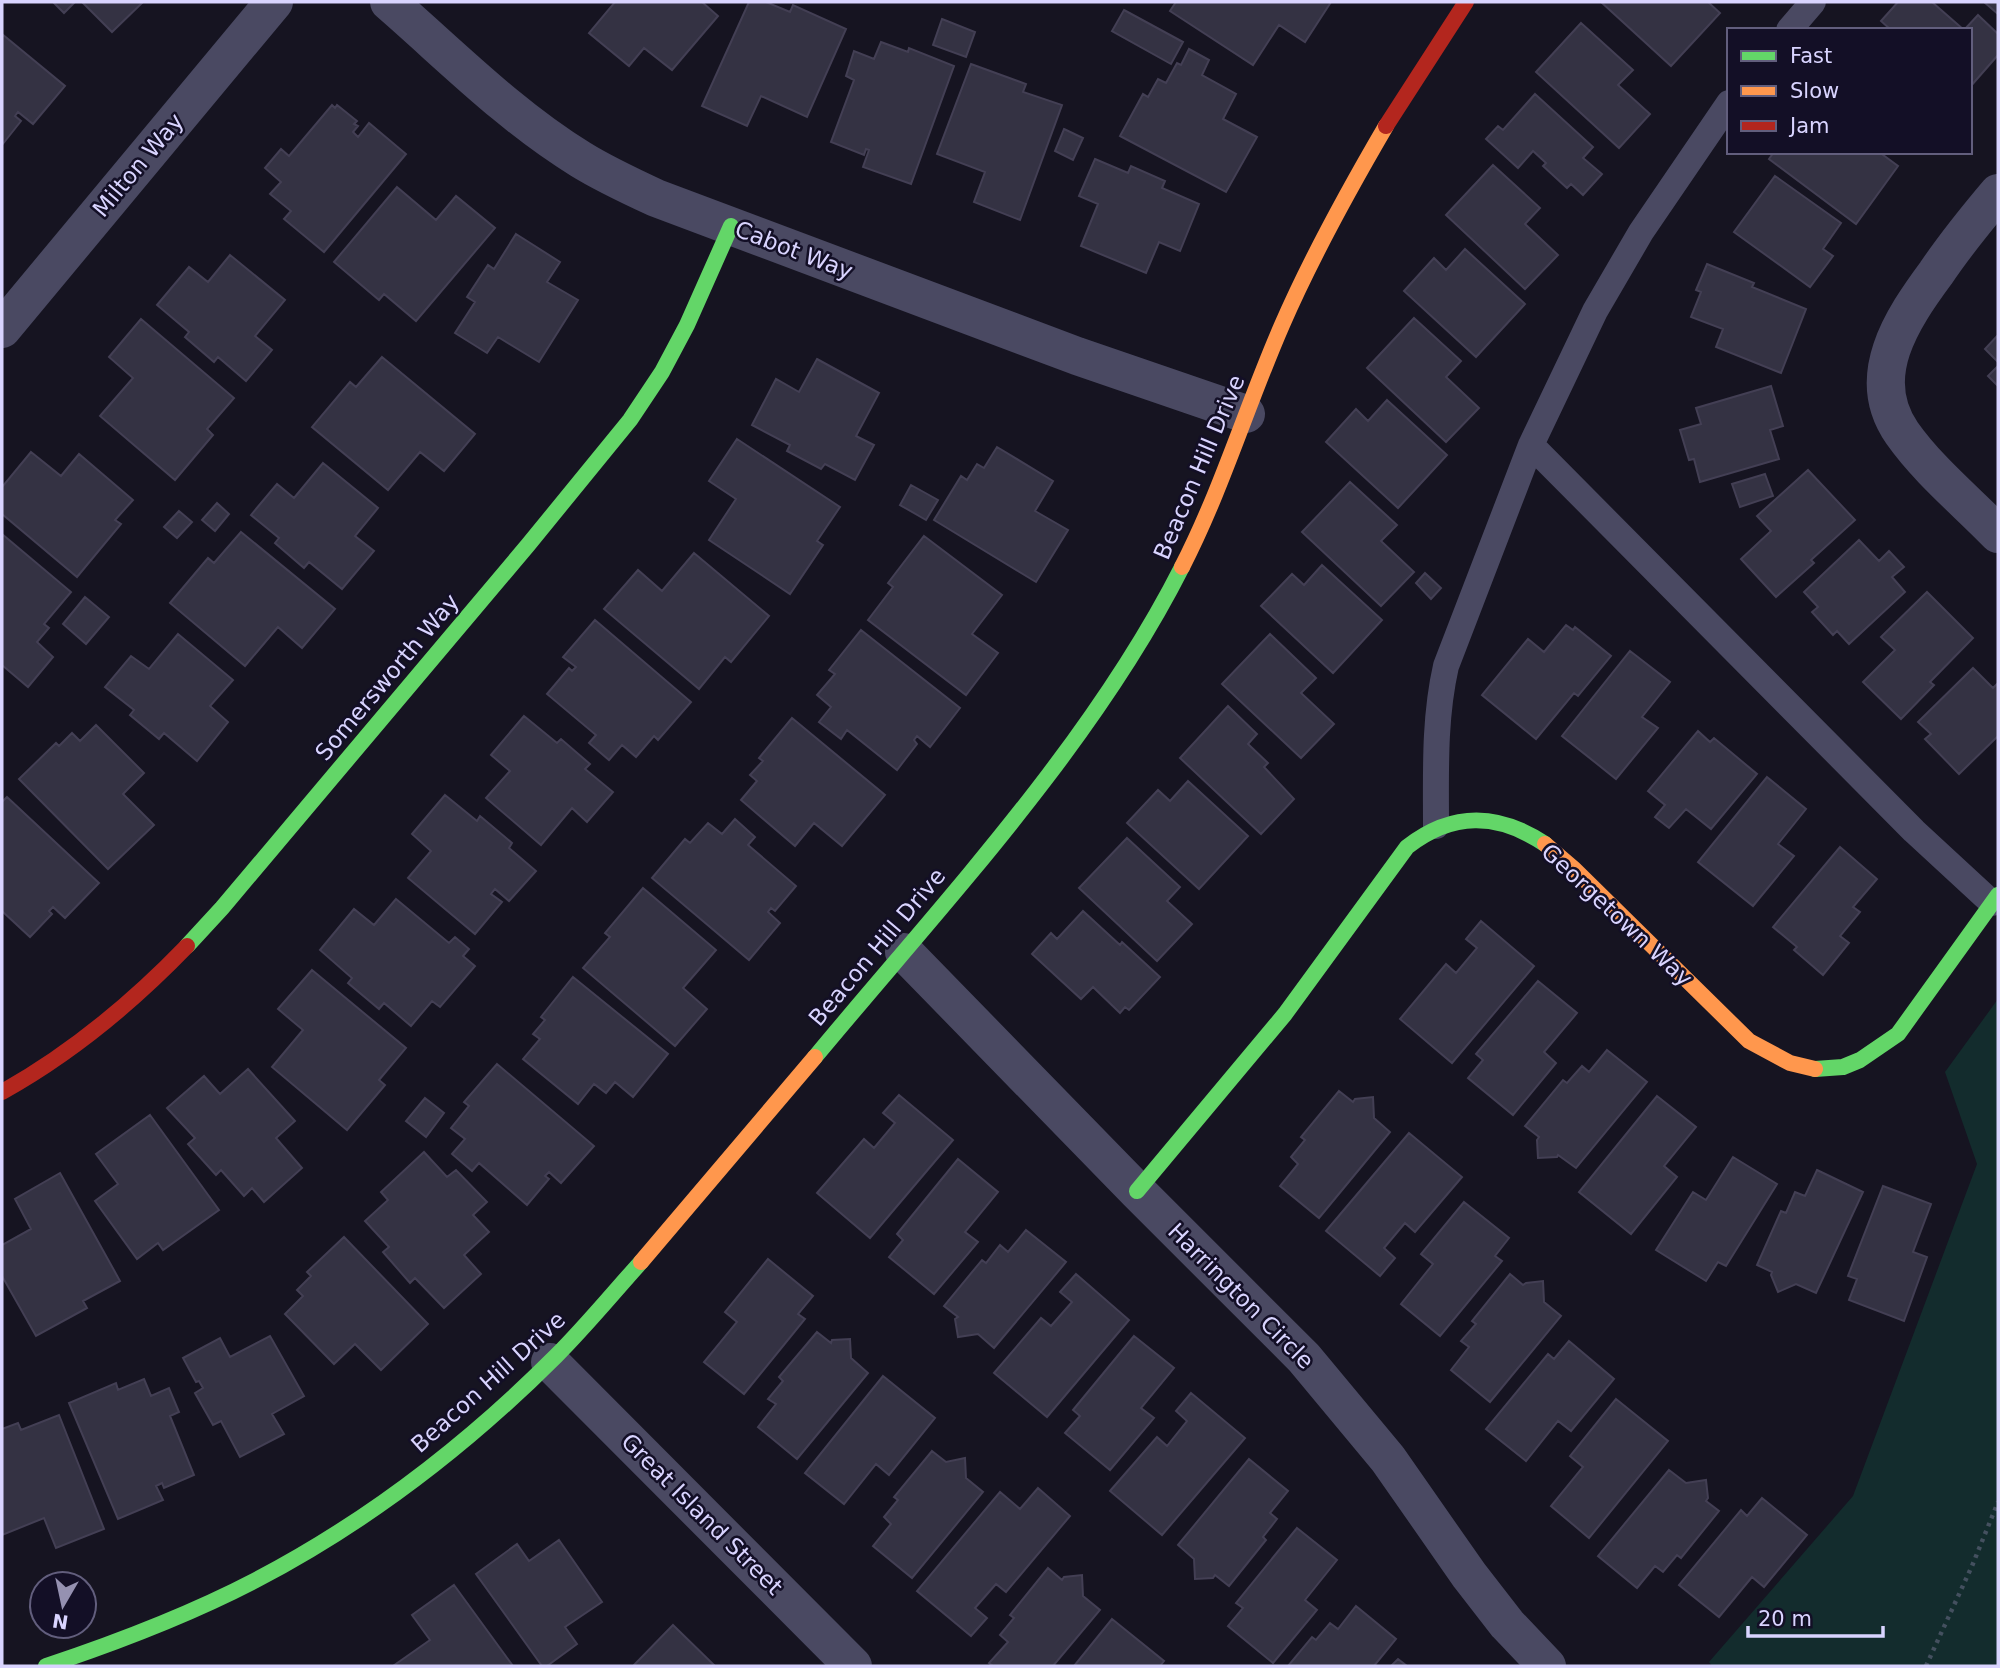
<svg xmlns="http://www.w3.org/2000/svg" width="2000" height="1668" viewBox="0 0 2000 1668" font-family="'DejaVu Sans',sans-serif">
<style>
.green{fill:#132c2d}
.building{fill:#343243;stroke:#433f54;stroke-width:2}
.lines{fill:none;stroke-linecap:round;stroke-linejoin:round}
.path{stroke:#44505f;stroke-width:4.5;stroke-dasharray:3.5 5;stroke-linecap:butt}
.lane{stroke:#4a4962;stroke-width:26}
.street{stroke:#4a4962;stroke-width:38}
.fast{stroke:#63d668;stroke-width:16}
.slow{stroke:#ff974d;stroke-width:16}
.jam{stroke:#b3261e;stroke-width:16}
.labels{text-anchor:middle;stroke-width:5;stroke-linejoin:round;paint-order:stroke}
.street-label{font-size:23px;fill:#d9d4ff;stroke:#130f26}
</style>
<rect width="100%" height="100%" fill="#161421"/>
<path class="green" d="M 1998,999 L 1998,1666 L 1712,1666 L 1709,1662 L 1853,1496 L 1977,1164 L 1945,1072 Z"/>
<path class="building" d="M 53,2 L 75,2 L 64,13 Z
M 82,2 L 143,2 L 112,32 Z
M 615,2 L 702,2 L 718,16 L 672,70 L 644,48 L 629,66 L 589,33 Z
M 749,2 L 766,2 L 790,12 L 793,5 L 846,29 L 807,117 L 761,96 L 747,126 L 702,106 Z
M 1176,2 L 1331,2 L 1305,42 L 1279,25 L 1253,65 L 1170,11 Z
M 1601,2 L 1708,2 L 1720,13 L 1671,66 Z
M 1898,2 L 1932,2 L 1964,30 L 1891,30 L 1881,21 Z
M 1984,2 L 1998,2 L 1998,14 Z
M 1124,10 L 1183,42 L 1171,64 L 1112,31 Z
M 1978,15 L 1998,34 L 1998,55 L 1970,87 L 1970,30 L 1964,30 Z
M 942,19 L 975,32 L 966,57 L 933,45 Z
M 1581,23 L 1633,70 L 1618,85 L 1650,114 L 1619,148 L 1536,72 Z
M 2,34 L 65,86 L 33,124 L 18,112 L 15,116 L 21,121 L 2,145 Z
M 881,42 L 908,52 L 909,48 L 954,66 L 911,184 L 863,167 L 869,150 L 866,149 L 864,155 L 831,142 L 854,80 L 846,76 L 854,51 L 874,59 Z
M 1189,49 L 1209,60 L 1202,75 L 1236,94 L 1223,119 L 1257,137 L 1226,192 L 1120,136 L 1143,94 L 1148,97 L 1158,79 L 1166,83 L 1177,63 L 1181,65 Z
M 971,64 L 1026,84 L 1023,92 L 1062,105 L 1020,220 L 974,202 L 985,172 L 937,154 Z
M 1535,94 L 1593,147 L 1583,158 L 1602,174 L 1583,195 L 1571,184 L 1567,188 L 1543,166 L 1546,163 L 1533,151 L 1518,168 L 1486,139 L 1498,126 L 1503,130 Z
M 332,105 L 335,108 L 337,105 L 357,121 L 354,124 L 358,126 L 353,132 L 358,137 L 369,123 L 406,154 L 324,252 L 284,219 L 291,211 L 270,194 L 281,182 L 265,168 L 281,149 L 289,156 Z
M 1064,129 L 1083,138 L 1073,160 L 1055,151 Z
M 1774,152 L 1879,152 L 1898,166 L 1856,224 L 1769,159 Z
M 1095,159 L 1128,173 L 1131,166 L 1165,181 L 1162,188 L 1199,204 L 1180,251 L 1159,242 L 1146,273 L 1081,246 L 1098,204 L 1079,196 Z
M 1493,165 L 1540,208 L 1525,224 L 1558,255 L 1525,289 L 1446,215 Z
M 1775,176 L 1841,223 L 1823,249 L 1833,256 L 1810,287 L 1734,232 Z
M 397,187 L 436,220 L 456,196 L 495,228 L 416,321 L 384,294 L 379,300 L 334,262 Z
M 516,234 L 560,262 L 547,282 L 578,300 L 539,362 L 498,337 L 487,353 L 455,333 L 475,302 L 467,297 L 488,265 L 494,269 Z
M 1465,249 L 1525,304 L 1476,357 L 1404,291 L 1434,258 L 1446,270 Z
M 230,255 L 285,300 L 255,336 L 272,350 L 246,381 L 218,357 L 214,362 L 185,337 L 189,332 L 157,305 L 189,267 L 208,282 Z
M 1707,264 L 1754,283 L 1752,287 L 1806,309 L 1781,373 L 1716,347 L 1723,329 L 1691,317 L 1701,292 L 1696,290 Z
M 1414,318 L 1461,361 L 1446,377 L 1479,408 L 1446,442 L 1367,368 Z
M 141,319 L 234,398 L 207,429 L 213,435 L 175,480 L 100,416 L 133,378 L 109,357 Z
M 1998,335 L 1998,362 L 1985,349 Z
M 382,357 L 475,434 L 444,471 L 420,452 L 388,490 L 312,427 L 350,382 L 356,387 Z
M 817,359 L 879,393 L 856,436 L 874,445 L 855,480 L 825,464 L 821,469 L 787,451 L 790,445 L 752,425 L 776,379 L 799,392 Z
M 1998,366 L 1998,386 L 1988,376 Z
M 1771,386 L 1783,426 L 1770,430 L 1779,459 L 1700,482 L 1694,459 L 1689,460 L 1680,430 L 1701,424 L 1696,408 Z
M 1387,400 L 1447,455 L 1398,508 L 1326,442 L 1356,409 L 1368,421 Z
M 737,439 L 840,507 L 817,541 L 823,545 L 790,594 L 709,540 L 736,499 L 709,481 Z
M 997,447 L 1053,481 L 1035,511 L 1068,530 L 1036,582 L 934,520 L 961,476 L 967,480 L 977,464 L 984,468 Z
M 31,452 L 61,476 L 79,454 L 133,500 L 115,520 L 121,524 L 77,577 L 2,514 L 2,487 Z
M 323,463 L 378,508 L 355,536 L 374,551 L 342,589 L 309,562 L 304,568 L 275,543 L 279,538 L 251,515 L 277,484 L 294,498 Z
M 1808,470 L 1855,520 L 1811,560 L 1814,563 L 1776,597 L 1741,559 L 1771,531 L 1757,516 Z
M 1765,474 L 1773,496 L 1740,507 L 1732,484 Z
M 1350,482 L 1397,525 L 1381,541 L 1414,572 L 1381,606 L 1302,532 Z
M 911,485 L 938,500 L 926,520 L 900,505 Z
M 217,503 L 229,514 L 215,531 L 202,520 Z
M 179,511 L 192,522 L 177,538 L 164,527 Z
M 241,532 L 335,609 L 302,648 L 278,627 L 245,666 L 170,603 L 208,558 L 214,563 Z
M 2,534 L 71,592 L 44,624 L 49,628 L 37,642 L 53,657 L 28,687 L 2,665 Z
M 924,536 L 1002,595 L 972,634 L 998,653 L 966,695 L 868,620 L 893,587 L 888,583 Z
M 1859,540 L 1879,561 L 1889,551 L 1904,567 L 1892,577 L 1905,592 L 1849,644 L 1837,631 L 1833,635 L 1812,612 L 1818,607 L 1804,592 Z
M 694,553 L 769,616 L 731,662 L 725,657 L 699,689 L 604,609 L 638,570 L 662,591 Z
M 1322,565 L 1382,620 L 1333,673 L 1261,606 L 1292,574 L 1304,585 Z
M 1425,573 L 1441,588 L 1431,599 L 1416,583 Z
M 1927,592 L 1973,638 L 1930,682 L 1934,685 L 1901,719 L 1863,682 L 1895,650 L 1881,637 Z
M 85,597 L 109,617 L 86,644 L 63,624 Z
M 595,620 L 691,702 L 658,740 L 654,736 L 636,757 L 622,745 L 609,760 L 589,743 L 596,735 L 547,694 L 569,668 L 572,671 L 576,667 L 563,657 Z
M 1566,625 L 1573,630 L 1575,627 L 1611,656 L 1578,696 L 1574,693 L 1536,739 L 1482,695 L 1528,639 L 1544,652 Z
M 861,630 L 960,708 L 930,747 L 917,736 L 914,740 L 917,744 L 897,770 L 847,730 L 841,739 L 819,722 L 831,707 L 817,695 L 835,674 L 829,670 Z
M 178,634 L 233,680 L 210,706 L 228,722 L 197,761 L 164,733 L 159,739 L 130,715 L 134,710 L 105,687 L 131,656 L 149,669 Z
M 1270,634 L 1316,678 L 1301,693 L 1334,724 L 1301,758 L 1222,684 Z
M 1630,651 L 1670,682 L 1642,717 L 1658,728 L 1616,779 L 1562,736 Z
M 1973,668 L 1993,688 L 1998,683 L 1998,736 L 1959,774 L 1925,739 L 1931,734 L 1918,722 Z
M 1228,706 L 1257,734 L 1248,744 L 1268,763 L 1264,767 L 1294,799 L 1261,834 L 1180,758 Z
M 524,716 L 557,743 L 561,739 L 590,764 L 585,769 L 613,792 L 587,822 L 572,808 L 541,845 L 486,798 L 510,771 L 491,755 Z
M 792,718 L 885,795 L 842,846 L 814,823 L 795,846 L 741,800 L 757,781 L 750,775 L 763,761 L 759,758 Z
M 96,725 L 144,773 L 123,794 L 154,825 L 108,869 L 19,779 L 56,743 L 59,746 L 72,733 L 80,741 Z
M 1698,731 L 1710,742 L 1714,738 L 1757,774 L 1711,829 L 1686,809 L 1669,828 L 1655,817 L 1665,805 L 1648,791 Z
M 1767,777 L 1806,809 L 1778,844 L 1794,856 L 1753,906 L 1698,862 Z
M 1188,781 L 1248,836 L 1199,889 L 1127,823 L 1158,790 L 1170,801 Z
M 445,795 L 477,821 L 480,816 L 512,843 L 509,848 L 536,871 L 509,901 L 495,889 L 491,894 L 502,902 L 475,934 L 408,878 L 431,851 L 412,834 Z
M 7,797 L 99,883 L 65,918 L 53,907 L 49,911 L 52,914 L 30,937 L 2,911 L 2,802 Z
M 735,819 L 755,837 L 748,845 L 796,886 L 775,911 L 771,908 L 768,912 L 780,923 L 749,960 L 652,878 L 685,839 L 690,843 L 708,823 L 722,834 Z
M 1127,838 L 1180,887 L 1167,901 L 1192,924 L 1157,961 L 1079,888 Z
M 1840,847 L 1877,879 L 1853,907 L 1860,912 L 1840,936 L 1849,943 L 1823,975 L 1794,950 L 1797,947 L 1773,927 Z
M 643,888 L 716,950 L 683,988 L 707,1009 L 675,1046 L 583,968 L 610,937 L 605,933 Z
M 396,899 L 449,943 L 455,937 L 469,949 L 463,956 L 475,966 L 440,1007 L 432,1001 L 411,1026 L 384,1003 L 379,1009 L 348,983 L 352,978 L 320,950 L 354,909 L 374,925 Z
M 1083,911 L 1120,945 L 1122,942 L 1160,977 L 1129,1010 L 1125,1007 L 1120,1013 L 1093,987 L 1081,999 L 1032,954 L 1051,933 L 1057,939 Z
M 1481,921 L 1534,966 L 1452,1063 L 1400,1019 L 1446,964 L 1456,973 L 1477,948 L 1466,939 Z
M 312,970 L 406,1048 L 379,1080 L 385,1085 L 347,1130 L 272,1067 L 303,1030 L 278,1009 Z
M 573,977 L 668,1054 L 633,1097 L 615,1082 L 606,1093 L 594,1084 L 578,1104 L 523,1059 L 540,1039 L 533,1034 L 545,1020 L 541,1017 Z
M 1538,981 L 1577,1013 L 1544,1052 L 1556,1063 L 1513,1115 L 1468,1078 L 1483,1060 L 1476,1054 Z
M 1607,1050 L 1647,1082 L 1576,1168 L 1558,1155 L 1557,1157 L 1538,1158 L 1537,1140 L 1539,1137 L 1525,1126 L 1563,1080 L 1567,1083 L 1582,1066 L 1589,1072 Z
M 497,1064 L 594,1146 L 561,1183 L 549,1172 L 545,1176 L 549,1179 L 527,1205 L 479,1163 L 472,1171 L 452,1154 L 465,1139 L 451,1128 L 469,1106 L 464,1102 Z
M 248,1069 L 295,1121 L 276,1138 L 302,1168 L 264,1202 L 252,1188 L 244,1196 L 221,1170 L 216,1175 L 188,1144 L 195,1138 L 167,1108 L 204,1076 L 220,1094 Z
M 1339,1091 L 1353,1102 L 1355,1099 L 1373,1097 L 1374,1118 L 1390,1132 L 1319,1218 L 1280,1186 L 1298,1164 L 1291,1157 L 1305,1140 L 1301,1137 Z
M 899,1095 L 953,1140 L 870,1238 L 817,1193 L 864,1139 L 874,1148 L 895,1123 L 883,1113 Z
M 1657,1096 L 1696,1127 L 1664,1166 L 1677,1177 L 1631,1234 L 1579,1192 Z
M 425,1098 L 444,1113 L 426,1137 L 406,1121 Z
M 150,1115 L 219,1210 L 163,1250 L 158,1243 L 137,1259 L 95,1201 L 118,1184 L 96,1154 Z
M 1409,1133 L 1462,1177 L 1415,1232 L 1405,1223 L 1384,1248 L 1395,1258 L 1380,1276 L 1326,1231 Z
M 424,1152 L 447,1177 L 456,1170 L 487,1202 L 473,1215 L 489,1232 L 464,1255 L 481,1274 L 444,1308 L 415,1278 L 410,1283 L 383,1252 L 389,1247 L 365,1221 L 388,1200 L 381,1192 Z
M 1733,1157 L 1777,1184 L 1726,1266 L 1718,1262 L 1706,1281 L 1656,1250 L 1693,1192 L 1706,1200 Z
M 958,1159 L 998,1192 L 965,1232 L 978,1242 L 934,1294 L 889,1257 L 903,1240 L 897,1234 Z
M 1817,1170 L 1863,1192 L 1816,1293 L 1796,1284 L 1778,1292 L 1771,1275 L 1772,1272 L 1757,1265 L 1781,1211 L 1786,1213 L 1795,1192 L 1805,1196 Z
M 60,1173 L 120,1281 L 83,1301 L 87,1308 L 36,1336 L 2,1276 L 2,1245 L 31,1229 L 15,1199 Z
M 1883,1186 L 1931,1204 L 1913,1252 L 1927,1257 L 1904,1321 L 1849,1300 L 1857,1279 L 1848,1276 Z
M 1464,1202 L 1509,1238 L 1495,1256 L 1502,1261 L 1440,1336 L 1401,1304 L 1433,1264 L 1421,1254 Z
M 1026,1230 L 1066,1262 L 994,1348 L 978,1334 L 958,1337 L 955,1319 L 958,1317 L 944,1306 L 982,1260 L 986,1263 L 1000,1245 L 1008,1252 Z
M 344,1237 L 428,1324 L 381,1370 L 355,1344 L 334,1364 L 285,1314 L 303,1296 L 297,1290 L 311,1276 L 307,1272 Z
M 768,1259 L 813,1296 L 798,1314 L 805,1319 L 744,1394 L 704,1362 L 737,1322 L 725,1312 Z
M 1076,1274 L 1129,1320 L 1047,1417 L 994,1373 L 1041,1318 L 1051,1326 L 1072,1302 L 1060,1292 Z
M 1510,1274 L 1523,1285 L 1526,1283 L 1543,1281 L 1544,1302 L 1561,1316 L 1490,1402 L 1451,1370 L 1469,1347 L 1461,1341 L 1476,1324 L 1472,1321 Z
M 817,1332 L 831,1343 L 832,1340 L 850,1339 L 851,1358 L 868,1373 L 797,1459 L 758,1427 L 776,1404 L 768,1399 L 783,1381 L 779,1377 Z
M 270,1336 L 304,1396 L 272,1414 L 284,1434 L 240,1457 L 221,1421 L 213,1425 L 195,1393 L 203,1388 L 199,1381 L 196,1382 L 183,1358 L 220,1338 L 230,1357 Z
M 1134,1336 L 1174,1368 L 1141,1408 L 1154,1418 L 1110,1470 L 1065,1433 L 1080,1416 L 1073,1410 Z
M 1569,1341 L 1614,1379 L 1571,1431 L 1558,1421 L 1526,1461 L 1486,1429 L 1548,1354 L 1554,1359 Z
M 883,1376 L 935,1418 L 889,1475 L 876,1464 L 844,1504 L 805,1473 Z
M 144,1379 L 151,1396 L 169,1388 L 179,1412 L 170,1416 L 194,1475 L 164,1488 L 162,1483 L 156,1486 L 163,1500 L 118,1519 L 69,1403 L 116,1383 L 118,1390 Z
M 1191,1393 L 1245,1438 L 1162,1535 L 1110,1491 L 1157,1437 L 1167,1446 L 1187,1421 L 1176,1411 Z
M 1616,1399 L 1668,1441 L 1589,1538 L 1551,1506 L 1583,1467 L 1570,1456 Z
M 59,1415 L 104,1529 L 56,1548 L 44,1518 L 2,1535 L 2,1429 L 18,1423 L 21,1430 Z
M 932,1451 L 946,1462 L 965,1458 L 966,1478 L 983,1492 L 912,1578 L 873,1546 L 891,1524 L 884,1517 L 898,1500 L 894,1497 Z
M 1249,1459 L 1288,1491 L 1270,1513 L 1277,1519 L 1263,1537 L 1266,1540 L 1229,1586 L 1215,1575 L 1213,1578 L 1195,1579 L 1194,1559 L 1178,1545 Z
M 1669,1470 L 1686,1483 L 1706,1480 L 1708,1498 L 1706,1501 L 1719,1511 L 1681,1558 L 1677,1555 L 1663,1572 L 1655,1566 L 1637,1588 L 1598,1556 Z
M 1038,1488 L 1070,1516 L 1006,1592 L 996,1584 L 975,1608 L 987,1618 L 971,1636 L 917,1591 L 1000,1492 L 1020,1509 Z
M 1762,1498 L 1807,1535 L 1764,1587 L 1752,1577 L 1719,1617 L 1679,1585 L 1741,1510 L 1747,1516 Z
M 1297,1528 L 1337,1560 L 1305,1600 L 1317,1610 L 1273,1663 L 1228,1626 L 1243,1608 L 1236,1603 Z
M 559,1540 L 602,1602 L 565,1627 L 577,1644 L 547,1666 L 542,1666 L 476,1574 L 517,1544 L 529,1561 Z
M 1048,1568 L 1062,1580 L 1064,1577 L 1082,1575 L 1083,1596 L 1100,1610 L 1053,1666 L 993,1666 L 989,1663 L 1008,1642 L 1000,1635 L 1014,1618 L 1010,1615 Z
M 454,1585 L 513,1666 L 393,1666 L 430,1640 L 412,1615 Z
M 1356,1606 L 1396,1639 L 1374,1666 L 1288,1666 L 1312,1637 L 1316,1640 L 1330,1623 L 1338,1629 Z
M 1112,1619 L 1164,1661 L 1160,1666 L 1074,1666 Z
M 673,1625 L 715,1666 L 633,1666 Z
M 1398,1659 L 1407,1666 L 1391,1666 Z"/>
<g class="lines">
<path class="path" d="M 1926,1666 L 1972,1566 L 1998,1502"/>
<path class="lane" d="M 1789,30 L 1813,2
M 1531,445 L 1914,831 L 1992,903
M 1436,826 C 1436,772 1434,719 1446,666 L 1531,445 L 1595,311 L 1641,232 L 1729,103"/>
<path class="street" d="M 389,2 C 451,56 510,116 580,159 C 604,174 630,186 656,198 L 1077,356 L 1246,414
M 1998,193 C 1976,219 1955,245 1936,273 C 1902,319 1863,377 1902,433 C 1928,470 1966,501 1998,534
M 2,329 L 274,2
M 904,952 L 1137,1191 L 1304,1358 L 1388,1459 L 1469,1575 L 1507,1624 L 1547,1666
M 550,1362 L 853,1666"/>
<path class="fast" d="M 187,946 L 222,908 L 528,545 L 630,420 L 662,372 L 687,325 L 731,226
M 815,1057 C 942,904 1092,745 1182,567
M 1815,1069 L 1843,1067 L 1860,1060 L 1898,1034 L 1998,895
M 1137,1191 L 1285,1014 L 1407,847 C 1452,812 1497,812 1545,844
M 46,1666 C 118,1642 189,1615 256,1580 C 367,1522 468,1444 556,1356 C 586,1326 613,1293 641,1262"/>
<path class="slow" d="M 1182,567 C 1222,489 1247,405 1282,325 C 1312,256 1348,191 1386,126
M 1545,844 L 1573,868 L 1749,1041 L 1790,1063 L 1815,1069
M 641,1262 L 815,1057"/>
<path class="jam" d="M 1386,126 L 1466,2
M 2,1092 C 72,1053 131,1004 187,946"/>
</g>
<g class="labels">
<g class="street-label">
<text transform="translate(138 165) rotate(-50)" y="8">Milton Way</text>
<text transform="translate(794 250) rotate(21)" y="8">Cabot Way</text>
<text transform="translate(1199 467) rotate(-67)" y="8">Beacon Hill Drive</text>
<text transform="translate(387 677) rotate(-50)" y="8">Somersworth Way</text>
<text transform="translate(1617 915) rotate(43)" y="8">Georgetown Way</text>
<text transform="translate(877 947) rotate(-50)" y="8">Beacon Hill Drive</text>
<text transform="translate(1241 1296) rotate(45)" y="8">Harrington Circle</text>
<text transform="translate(488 1382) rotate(-42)" y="8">Beacon Hill Drive</text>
<text transform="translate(702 1514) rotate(45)" y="8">Great Island Street</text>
</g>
</g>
<rect width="2000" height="1668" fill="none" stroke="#d9d4ff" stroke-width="7"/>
<rect x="1727" y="28" width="245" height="126" fill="#130f26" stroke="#625e7d" stroke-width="2"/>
<rect x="1741" y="51" width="35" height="10" fill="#63d668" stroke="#625e7d" stroke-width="2"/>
<text x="1790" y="63" font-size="21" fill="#d9d4ff">Fast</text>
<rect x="1741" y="86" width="35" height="10" fill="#ff974d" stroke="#625e7d" stroke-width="2"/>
<text x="1790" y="98" font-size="21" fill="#d9d4ff">Slow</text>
<rect x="1741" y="121" width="35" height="10" fill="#b3261e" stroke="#625e7d" stroke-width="2"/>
<text x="1790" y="133" font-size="21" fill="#d9d4ff">Jam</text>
<g transform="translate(63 1605) rotate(189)"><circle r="33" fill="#130f26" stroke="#625e7d" stroke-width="2"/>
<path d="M0-5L12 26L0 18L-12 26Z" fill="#9591b1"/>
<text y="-10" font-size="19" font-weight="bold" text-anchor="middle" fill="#d9d4ff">N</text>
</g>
<path d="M1748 1626v10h135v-10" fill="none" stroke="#d9d4ff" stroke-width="3.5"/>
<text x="1758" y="1626" font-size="21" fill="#d9d4ff" stroke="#130f26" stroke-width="5" paint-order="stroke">20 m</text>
</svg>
